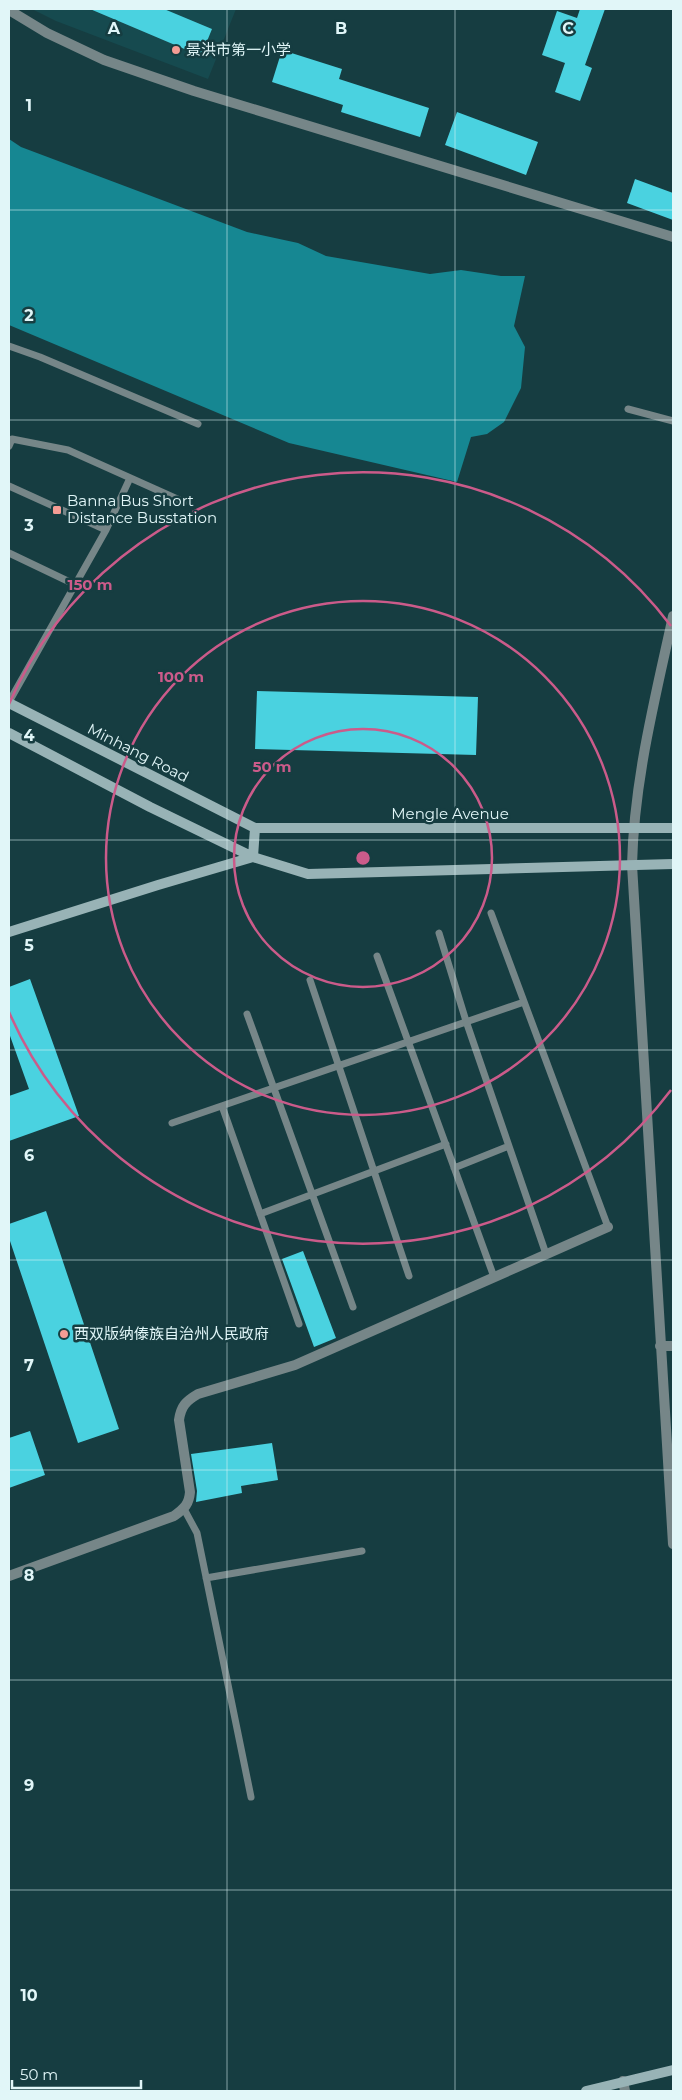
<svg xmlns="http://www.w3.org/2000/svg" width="682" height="2100" viewBox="0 0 682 2100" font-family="Montserrat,'Noto Sans SC',sans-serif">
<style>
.built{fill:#164a4f}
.water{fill:#168792}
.building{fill:#4ad2e0}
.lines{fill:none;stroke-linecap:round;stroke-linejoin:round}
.service{stroke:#768688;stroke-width:7}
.minor{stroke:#768688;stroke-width:10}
.secondary{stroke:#98b3b6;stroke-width:10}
.grid{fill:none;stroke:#e1f6f8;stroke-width:1;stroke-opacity:0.55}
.ring{fill:none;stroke:#cb5b8a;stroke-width:2.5}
.poi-dot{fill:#f59c94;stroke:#163d41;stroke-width:2}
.labels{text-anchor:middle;stroke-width:5;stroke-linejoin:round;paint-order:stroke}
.poi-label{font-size:15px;fill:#e1f6f8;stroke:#163d41;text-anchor:start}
.street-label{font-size:15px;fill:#e1f6f8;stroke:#163d41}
.grid-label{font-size:16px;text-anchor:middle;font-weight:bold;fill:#e1f6f8;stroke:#163d41;stroke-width:5;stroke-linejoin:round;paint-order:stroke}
.centre{fill:#cb5b8a;stroke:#163d41;stroke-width:2.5}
.ring-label{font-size:15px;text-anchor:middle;font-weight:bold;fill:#cb5b8a;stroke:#163d41;stroke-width:5;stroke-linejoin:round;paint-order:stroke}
</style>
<rect width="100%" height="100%" fill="#163d41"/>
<path class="built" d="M 32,9 L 236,9 L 208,79 L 56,21 Z"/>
<path class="water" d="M 9,139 L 21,147 L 247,232 L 298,243 L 326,256 L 430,274 L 461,270 L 501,276 L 525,276 L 514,326 L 525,347 L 521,388 L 504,422 L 487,434 L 471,437 L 457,482 L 289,443 L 9,325 Z"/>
<path class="building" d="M 90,9 L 164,9 L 212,29 L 201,56 Z
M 580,9 L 605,9 L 585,65 L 592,68 L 580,101 L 555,92 L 565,63 L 542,55 L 557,11 L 577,18 Z
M 282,50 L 342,69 L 339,79 L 429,108 L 420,137 L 341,112 L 343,105 L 272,82 Z
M 457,112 L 538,142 L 526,175 L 445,145 Z
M 635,179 L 673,193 L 673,220 L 627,203 Z
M 257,691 L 478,697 L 476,755 L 255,749 Z
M 30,979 L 79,1116 L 9,1141 L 9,1096 L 29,1089 L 9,1033 L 9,987 Z
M 46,1211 L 119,1429 L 78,1443 L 9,1238 L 9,1224 Z
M 303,1251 L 336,1338 L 314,1347 L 282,1259 Z
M 30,1431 L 45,1475 L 9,1488 L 9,1438 Z
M 272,1443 L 278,1480 L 241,1486 L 242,1493 L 196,1502 L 197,1491 L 191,1454 Z"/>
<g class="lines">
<path class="service" d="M 9,346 L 40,357 L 198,424
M 628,409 L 673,421
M 9,446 L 12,439 L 68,450 L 184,502
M 9,486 L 106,530
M 9,553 L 76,585
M 9,702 L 106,530 L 130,478
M 491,913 L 608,1227
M 439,933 L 466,1021 L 546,1254
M 377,956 L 494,1277
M 310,980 L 409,1276
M 247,1014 L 353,1307
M 222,1106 L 299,1324
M 172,1123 L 524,1002
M 454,1168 L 509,1146
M 260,1214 L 446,1144
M 184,1509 L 197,1533 L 251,1797
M 206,1578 L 362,1551"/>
<path class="minor" d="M 9,10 L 47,33 L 104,60 L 194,91 L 673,237
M 673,616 C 655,699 634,780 632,865 L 673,1544
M 660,1346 L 673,1346
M 9,1576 L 174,1516 C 185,1508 189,1504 190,1492 L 179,1420 C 181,1406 186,1401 198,1394 L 295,1365 L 608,1227
M 623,2081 L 625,2091"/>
<path class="secondary" d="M 9,703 L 255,828 L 673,828
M 9,733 L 150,807 L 253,857 L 308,874 L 673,864
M 9,932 L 158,885 L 253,857 L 255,828
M 586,2091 L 673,2070"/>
</g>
<path class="grid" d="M 227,9 L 227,2091M 455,9 L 455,2091M 9,210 L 673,210M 9,420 L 673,420M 9,630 L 673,630M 9,840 L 673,840M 9,1050 L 673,1050M 9,1260 L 673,1260M 9,1470 L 673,1470M 9,1680 L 673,1680M 9,1890 L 673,1890"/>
<g class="ring">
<circle cx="363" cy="858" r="129"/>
<circle cx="363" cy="858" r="257"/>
<path d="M671 1090A386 386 0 0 1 9 1012M9 704A386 386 0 0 1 671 626"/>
</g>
<g class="poi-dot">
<circle cx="176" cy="50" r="5"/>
<rect x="52" y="505" width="10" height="10" rx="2.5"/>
<circle cx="64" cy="1334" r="5"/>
</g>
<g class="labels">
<g class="poi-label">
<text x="186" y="55">景洪市第一小学</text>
<text x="67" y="506">Banna Bus Short<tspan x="67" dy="17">Distance Busstation</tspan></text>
<text x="74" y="1339">西双版纳傣族自治州人民政府</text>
</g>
<g class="street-label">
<text transform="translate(138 753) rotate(27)" y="5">Minhang Road</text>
<text x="450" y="819">Mengle Avenue</text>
</g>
</g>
<g class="grid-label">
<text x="114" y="34">A</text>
<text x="341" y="34">B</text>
<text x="568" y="34">C</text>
<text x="29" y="111">1</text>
<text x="29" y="321">2</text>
<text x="29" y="531">3</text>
<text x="29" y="741">4</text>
<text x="29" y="951">5</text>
<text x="29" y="1161">6</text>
<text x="29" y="1371">7</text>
<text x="29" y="1581">8</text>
<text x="29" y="1791">9</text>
<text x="29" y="2001">10</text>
</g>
<circle cx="363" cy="858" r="8" class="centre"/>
<g class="ring-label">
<text x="90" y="590">150 m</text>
<text x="181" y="682">100 m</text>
<text x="272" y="772">50 m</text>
</g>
<rect width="682" height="2100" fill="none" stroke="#e1f6f8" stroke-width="20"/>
<path d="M12 2080v8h129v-8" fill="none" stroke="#e1f6f8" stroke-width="2.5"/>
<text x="20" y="2080" font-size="15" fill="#e1f6f8" stroke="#163d41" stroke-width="4" paint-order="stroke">50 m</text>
</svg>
